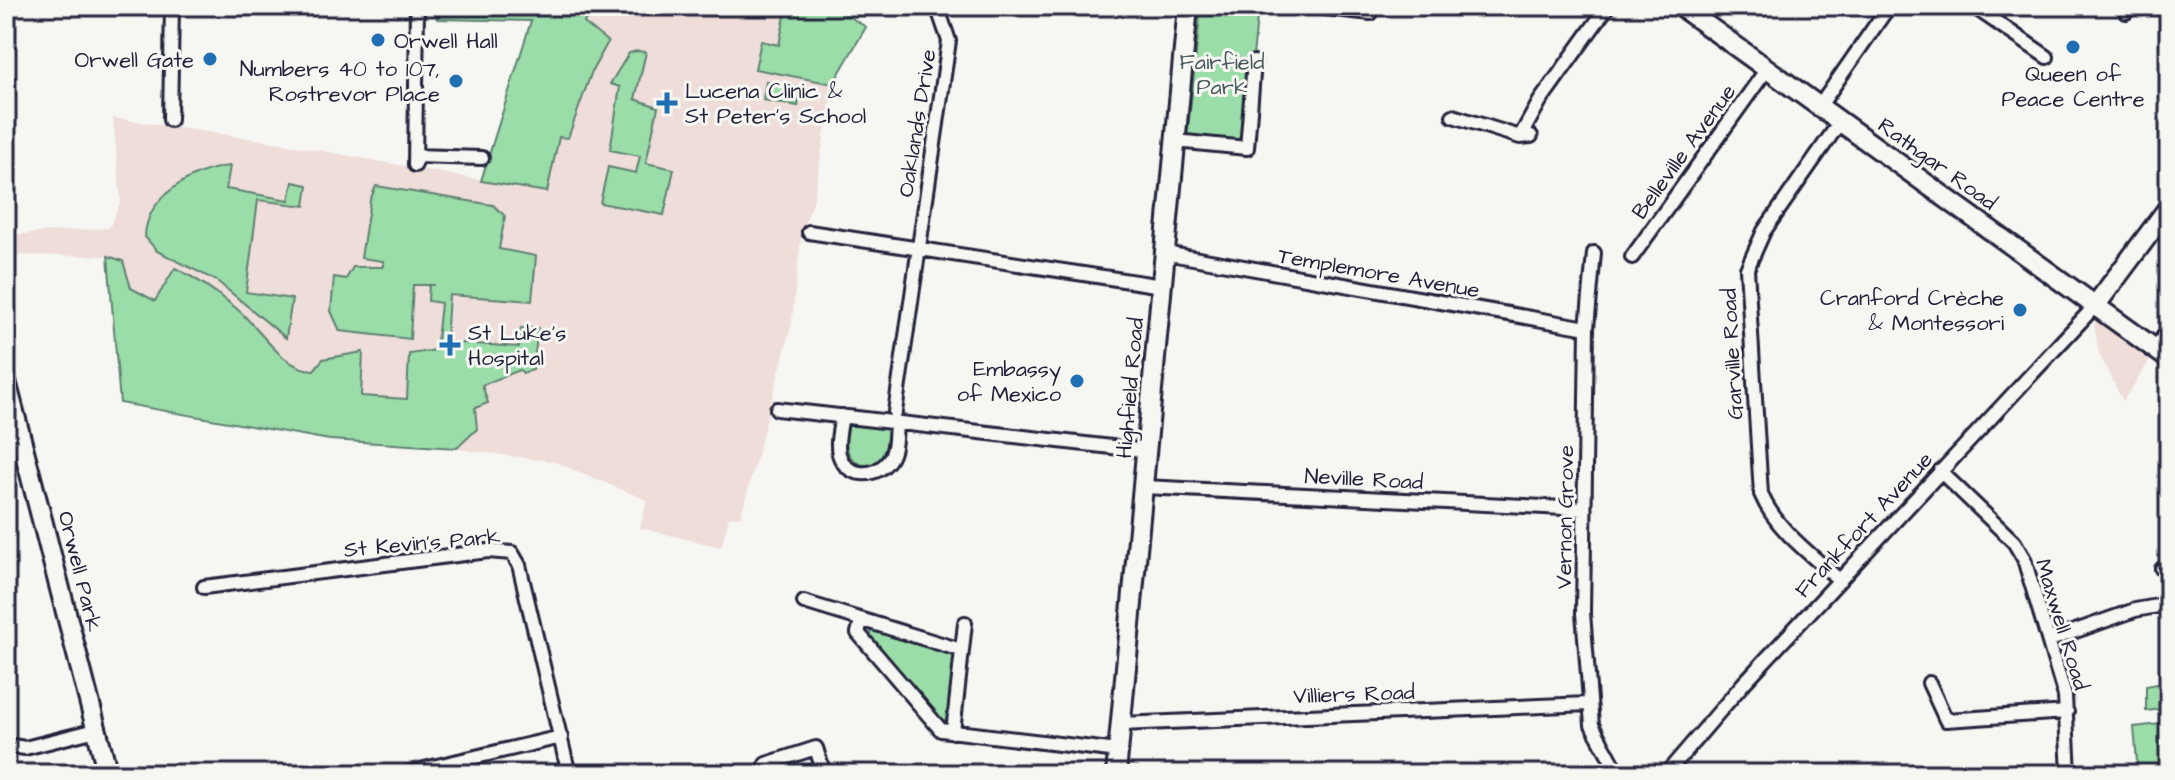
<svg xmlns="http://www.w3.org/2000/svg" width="2175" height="780" viewBox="0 0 2175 780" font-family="'Architects Daughter',sans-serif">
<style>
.built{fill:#eeddd8}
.green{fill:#9adda8;stroke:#5e8072;stroke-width:2}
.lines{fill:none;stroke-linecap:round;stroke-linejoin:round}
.street-casing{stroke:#22223b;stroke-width:18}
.secondary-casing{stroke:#22223b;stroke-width:24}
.street{stroke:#f6f6f2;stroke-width:12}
.secondary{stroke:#f6f6f2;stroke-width:18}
.poi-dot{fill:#1f6fb2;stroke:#f6f6f2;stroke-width:3}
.labels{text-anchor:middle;stroke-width:6;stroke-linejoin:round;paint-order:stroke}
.poi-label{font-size:22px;fill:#22223b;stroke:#f6f6f2;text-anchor:end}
.park-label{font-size:22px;fill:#465a5c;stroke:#f6f6f2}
.street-label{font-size:22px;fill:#22223b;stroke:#f6f6f2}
</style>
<rect width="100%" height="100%" fill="#f6f6f2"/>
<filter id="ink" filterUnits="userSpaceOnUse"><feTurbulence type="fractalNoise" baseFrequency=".0125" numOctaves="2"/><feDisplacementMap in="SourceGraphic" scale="16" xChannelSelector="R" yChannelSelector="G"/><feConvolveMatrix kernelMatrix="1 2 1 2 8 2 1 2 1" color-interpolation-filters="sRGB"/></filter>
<g filter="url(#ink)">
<path class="built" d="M 536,6 L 832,6 L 866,27 L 833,84 L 813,203 L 802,229 L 791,327 L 741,516 L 729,517 L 721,547 L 640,528 L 647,500 L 555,462 L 429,445 L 330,440 L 120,403 L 108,256 L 6,255 L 6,235 L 109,228 L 121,201 L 113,118 L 274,142 L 480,180 Z
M 2097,320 L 2151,359 L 2123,401 L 2099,354 L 2094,324 Z"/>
<path class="green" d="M 437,6 L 591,6 L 584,23 L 608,42 L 592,71 L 568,138 L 559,137 L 547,192 L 481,181 L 531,21 L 437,19 Z
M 787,6 L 832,6 L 866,27 L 833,84 L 755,69 L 761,41 L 779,45 Z
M 1201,6 L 1258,8 L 1244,145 L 1187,139 Z
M 637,51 L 646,52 L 635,99 L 658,107 L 646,163 L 674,169 L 664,215 L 600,203 L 608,167 L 636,173 L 640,156 L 610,150 L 620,87 L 610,84 L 629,53 Z
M 766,82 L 801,88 L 798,106 L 763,100 Z
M 230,166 L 226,189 L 289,200 L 293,182 L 308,185 L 305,206 L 258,200 L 246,292 L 292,299 L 286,338 L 217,281 L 157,251 L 145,237 C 146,195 194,170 230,166 Z
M 376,186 L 493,205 L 505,216 L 499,249 L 536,256 L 532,301 L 449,295 L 446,342 L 519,347 L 521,328 L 538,328 L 533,370 L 523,373 L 520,370 L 482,385 L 488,403 L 475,408 L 477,429 L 457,448 L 330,440 L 120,403 L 108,256 L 123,261 L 131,288 L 155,301 L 175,268 C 198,279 217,292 237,309 C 259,327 283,371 314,370 L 323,359 L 363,352 L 361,396 L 407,399 L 409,354 L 436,350 L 441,303 L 428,301 L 429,285 L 435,285 L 413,285 L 410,339 L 340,331 L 331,311 L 334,277 L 346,279 L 353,267 L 383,267 L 383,261 L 361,258 L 370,200 Z
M 847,420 L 890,424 C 887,442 887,458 870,467 C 843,462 845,444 847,420 Z
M 872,629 L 952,654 L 956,659 L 949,718 L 942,721 L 869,638 Z
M 2169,682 L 2169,708 L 2146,711 L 2146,686 Z
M 2169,723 L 2169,774 L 2138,774 L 2134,727 Z"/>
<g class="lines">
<defs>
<path id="street" d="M 1307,6 L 1371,13
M 1973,6 L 2047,57
M 2125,6 L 2126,12
M 1819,107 L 1889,6
M 1453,116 L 1520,137 L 1531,136
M 170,120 L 172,6
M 1520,137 L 1540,101 L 1608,6
M 1175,141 L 1247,148 L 1254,62
M 415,156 L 482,158
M 415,165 L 417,6
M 809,232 L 1162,286
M 1165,253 L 1587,328
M 1594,253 L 1587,328 L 1583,613 L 1592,725 L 1619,774
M 1632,257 L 1767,69
M 2155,349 L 2169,329
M 777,409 L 1147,451
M 895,412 L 949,41 L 937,6
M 842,416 C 840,428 836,443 839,454 C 846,478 876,479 889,460 C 896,450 895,435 896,423
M 1940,471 L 2014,542 L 2024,559 L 2065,696 L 2069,774
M 1144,487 L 1583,509
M 2162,569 L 2169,573
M 1839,580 C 1811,554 1776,530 1761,494 L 1747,269 L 1764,231 L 1840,122
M 204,587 L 488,551 L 512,553 L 519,565 L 569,774
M 804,602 L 961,650
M 861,621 L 858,633 L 941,730 L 1118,751
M 2050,640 L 2135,610 L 2169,604
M 1929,683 L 1946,720 L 2067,712
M 1121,724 L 1588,704
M 953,732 L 965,623
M 6,745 L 25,748 L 96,730
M 403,774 L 561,737
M 769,774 L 766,764 L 816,748 L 824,774
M 1666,774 L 1743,684 L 2095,306"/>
<path id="secondary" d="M 1680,6 L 2169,359
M 2095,306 L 2169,207
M 6,381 L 108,774
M 1116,774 L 1188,6"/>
</defs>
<use href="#street" class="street-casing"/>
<use href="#secondary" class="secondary-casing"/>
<use href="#street" class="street"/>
<use href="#secondary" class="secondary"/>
</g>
</g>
<g class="poi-dot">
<circle cx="378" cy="40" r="8"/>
<circle cx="2073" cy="47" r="8"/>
<circle cx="210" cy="59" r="8"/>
<circle cx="456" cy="81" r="8"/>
<path d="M663 91h8v8h8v8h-8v8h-8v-8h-8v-8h8z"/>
<circle cx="2020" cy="310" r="8"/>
<path d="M446 333h8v8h8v8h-8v8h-8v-8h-8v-8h8z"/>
<circle cx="1077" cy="381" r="8"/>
</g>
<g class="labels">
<g class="poi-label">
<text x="394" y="48" text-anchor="start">Orwell Hall</text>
<text x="194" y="67">Orwell Gate</text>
<text x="440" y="76">Numbers 40 to 107,<tspan x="440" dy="25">Rostrevor Place</tspan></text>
<text x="2073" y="81" text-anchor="middle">Queen of<tspan x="2073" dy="25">Peace Centre</tspan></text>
<text x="685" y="98" text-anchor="start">Lucena Clinic &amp;<tspan x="685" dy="25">St Peter's School</tspan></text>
<text x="2004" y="305">Cranford Crèche<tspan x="2004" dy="25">&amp; Montessori</tspan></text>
<text x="468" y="340" text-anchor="start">St Luke's<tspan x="468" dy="25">Hospital</tspan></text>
<text x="1061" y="376">Embassy<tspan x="1061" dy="25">of Mexico</tspan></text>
</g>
<g class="park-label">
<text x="1222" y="69">Fairfield<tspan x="1222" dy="25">Park</tspan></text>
</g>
<g class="street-label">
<text transform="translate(916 123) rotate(-81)" y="8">Oaklands Drive</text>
<text transform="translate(1683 151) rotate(-54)" y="8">Belleville Avenue</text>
<text transform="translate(1938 163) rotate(36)" y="8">Rathgar Road</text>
<text transform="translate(1379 272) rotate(10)" y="8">Templemore Avenue</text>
<text transform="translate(1731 354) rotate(-93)" y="8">Garville Road</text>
<text transform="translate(1129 388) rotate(-85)" y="8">Highfield Road</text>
<text transform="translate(1364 478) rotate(3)" y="8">Neville Road</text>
<text transform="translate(1564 517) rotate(-89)" y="8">Vernon Grove</text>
<text transform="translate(1863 524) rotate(-47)" y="8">Frankfort Avenue</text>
<text transform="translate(422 542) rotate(-5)" y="8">St Kevin's Park</text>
<text transform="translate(81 571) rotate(76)" y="8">Orwell Park</text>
<text transform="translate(2063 624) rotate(73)" y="8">Maxwell Road</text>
<text transform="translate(1354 693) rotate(-2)" y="8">Villiers Road</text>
</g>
</g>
<rect width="2175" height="780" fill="none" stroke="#f6f6f2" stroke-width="32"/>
<rect x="16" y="16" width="2143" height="748" fill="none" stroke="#22223b" stroke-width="3" filter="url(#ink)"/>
</svg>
